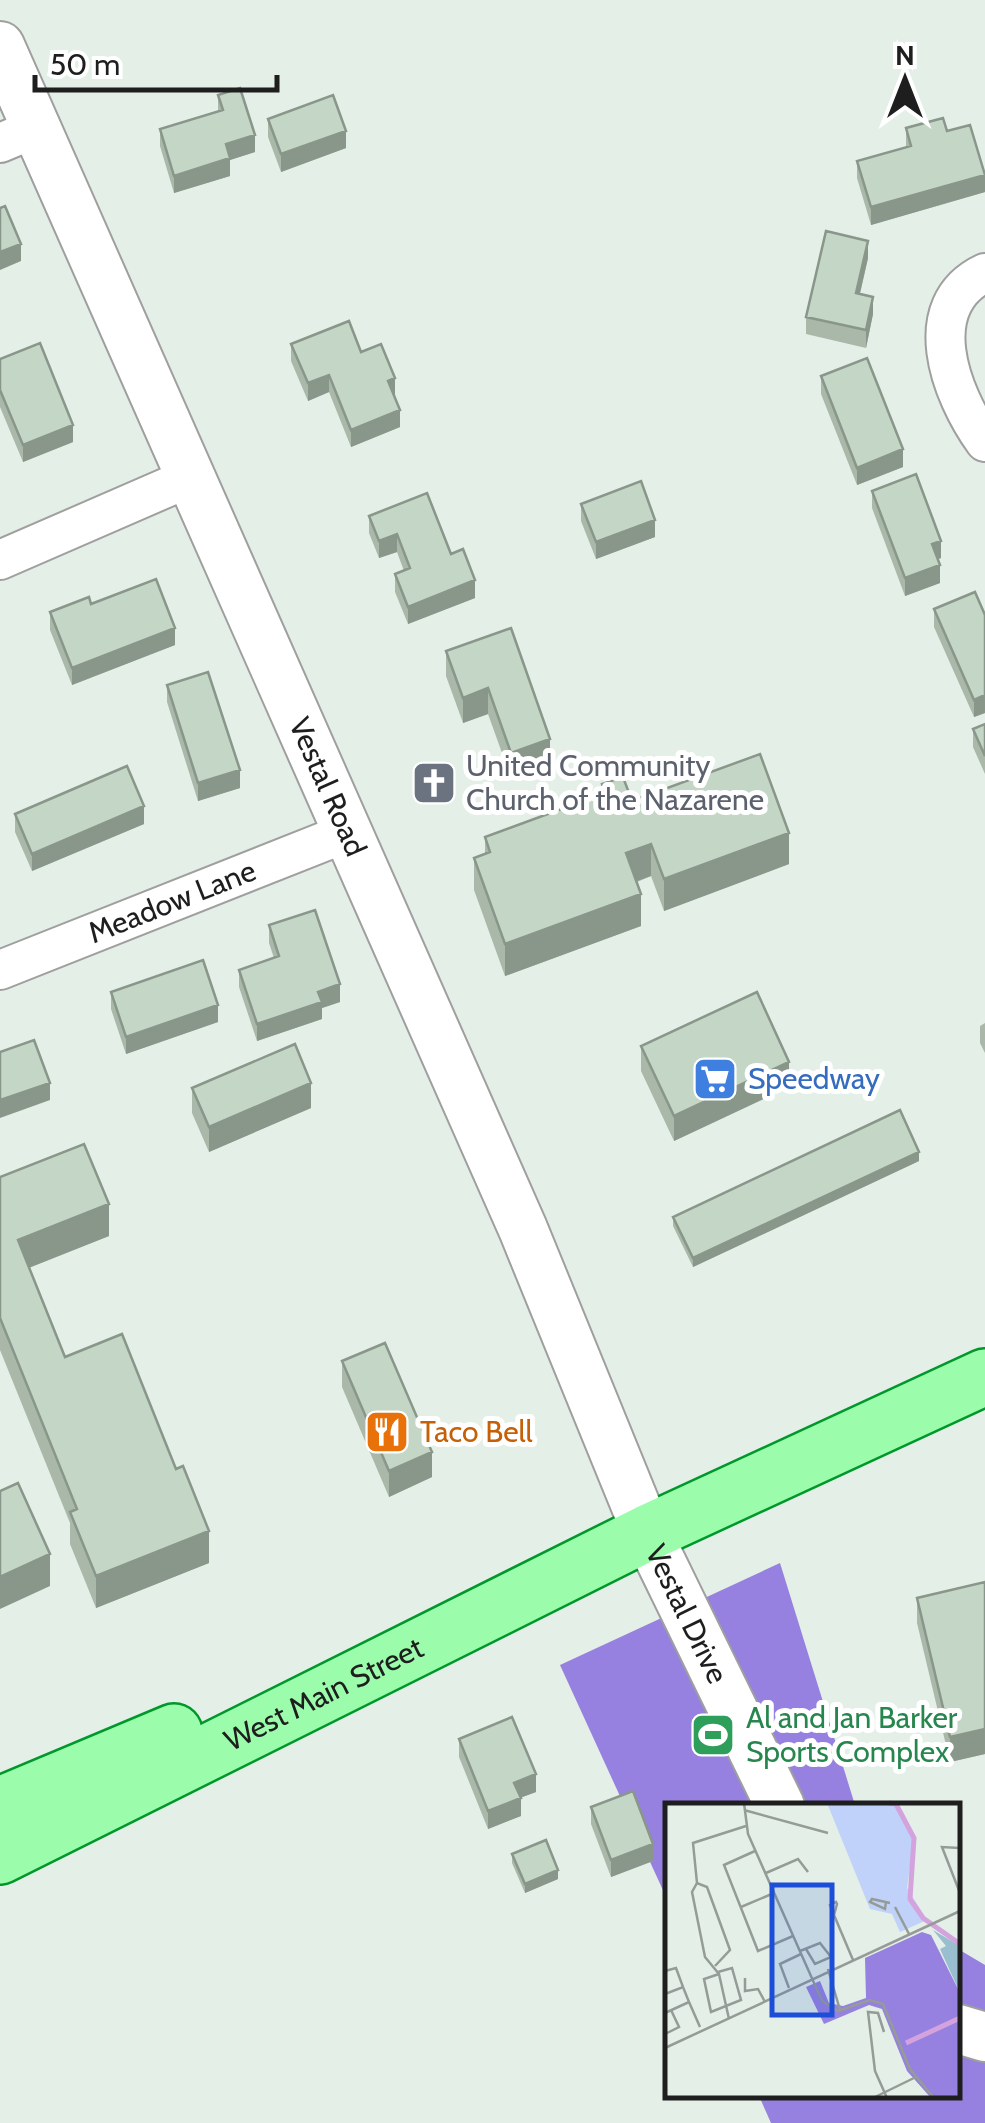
<svg xmlns="http://www.w3.org/2000/svg" width="985" height="2123" viewBox="0 0 985 2123" font-family="Cabin,sans-serif">
<style>
.pitch{fill:#9680e0}
.lines{fill:none;stroke-linecap:round;stroke-linejoin:round}
.minor-casing{stroke:#9f9f9f;stroke-width:42}
.tertiary-casing{stroke:#9f9f9f;stroke-width:52}
.primary-casing{stroke:#00982b;stroke-width:60}
.minor{stroke:#fff;stroke-width:38}
.tertiary{stroke:#fff;stroke-width:48}
.primary{stroke:#9bfdac;stroke-width:55}
.wall{fill:#a9b8a9}
.shaded-wall{fill:#89968a}
.building{fill:#c4d6c5;stroke:#89968a;stroke-width:2.5}
.labels{text-anchor:middle;stroke-width:10;stroke-linejoin:round;paint-order:stroke}
.worship-label{font-size:30px;fill:#5b616d;stroke:#fff;text-anchor:start}
.street-label{font-size:30px;fill:#1e1e1e;stroke:#fff}
.shop-label{font-size:30px;fill:#366cbe;stroke:#fff;text-anchor:start}
.food-label{font-size:30px;fill:#c56008;stroke:#fff;text-anchor:start}
.leisure-label{font-size:30px;fill:#27864d;stroke:#fff;text-anchor:start}
.inset-river{fill:none;stroke:#d4a3de;stroke-width:5}
.inset-road{fill:none;stroke:#959b97;stroke-width:2.5}
.view{fill:#1d4ed8;fill-opacity:0.15;stroke:#1d4ed8;stroke-width:5}
.inset-edge{fill:none;stroke:#1e1e1e;stroke-width:5}
</style>
<rect width="100%" height="100%" fill="#e4efe7"/>
<path class="pitch" d="M 780,1563 L 855,1805 L 668,1806 L 667,1899 L 560,1665 Z
M 958,1949 L 985,1965 L 985,2123 L 771,2123 L 759,2096 L 958,2096 Z"/>
<g class="lines">
<defs>
<g id="minor">
<path d="M 0,143 L 36,128"/>
<path d="M 985,273 C 917,305 950,394 985,442"/>
<path d="M 0,560 L 191,477"/>
<path id="s1" d="M 0,970 L 346,833"/>
</g>
<g id="tertiary">
<path id="s2" d="M 0,46 L 523,1229 L 647,1533 L 780,1806"/>
<path d="M 958,2029 L 985,2037"/>
</g>
<g id="primary">
<path d="M 0,1805 L 174,1732"/>
<path id="s3" d="M 0,1856 L 647,1533 L 985,1377"/>
</g>
</defs>
<use href="#minor" class="minor-casing"/>
<use href="#tertiary" class="tertiary-casing"/>
<use href="#primary" class="primary-casing"/>
<use href="#minor" class="minor"/>
<use href="#tertiary" class="tertiary"/>
<use href="#primary" class="primary"/>
</g>
<path class="wall" d="M 218,95 L 255,152 L 230,160 L 230,176 L 174,193 L 160,146 L 160,129 L 218,111 Z
M 268,119 L 346,148 L 281,172 L 268,137 Z
M 906,128 L 947,131 L 985,192 L 871,225 L 857,178 L 857,161 L 906,147 Z
M 868,258 L 860,294 L 873,314 L 866,348 L 806,334 L 806,317 Z
M 291,344 L 361,352 L 395,395 L 400,427 L 351,447 L 329,392 L 308,401 L 291,361 Z
M 0,359 L 73,442 L 23,462 L 0,407 Z
M 821,376 L 903,467 L 857,485 L 821,394 Z
M 872,491 L 941,558 L 938,559 L 940,583 L 905,596 L 872,508 Z
M 581,504 L 655,537 L 596,559 L 581,521 Z
M 369,516 L 451,554 L 475,598 L 408,624 L 395,592 L 395,574 L 404,571 L 397,552 L 379,558 L 369,533 Z
M 91,604 L 175,645 L 72,685 L 50,630 L 50,612 Z
M 934,609 L 985,615 L 985,713 L 974,717 L 934,627 Z
M 446,651 L 550,739 L 550,764 L 511,778 L 488,714 L 463,723 L 446,676 Z
M 167,685 L 240,788 L 198,801 L 167,702 Z
M 985,724 L 985,774 L 973,747 L 973,729 Z
M 602,784 L 632,801 L 789,864 L 664,911 L 651,876 L 637,882 L 641,926 L 505,976 L 474,890 L 474,858 L 485,854 L 485,837 L 602,794 Z
M 15,814 L 144,824 L 32,871 L 15,832 Z
M 269,925 L 340,1002 L 322,1008 L 322,1019 L 257,1041 L 239,987 L 239,970 L 274,958 L 269,943 Z
M 111,992 L 218,1022 L 126,1054 L 111,1009 Z
M 985,1023 L 985,1053 L 980,1043 L 980,1026 Z
M 641,1046 L 789,1087 L 674,1141 L 641,1071 Z
M 192,1088 L 311,1108 L 209,1152 L 192,1113 Z
M 919,1161 L 693,1267 L 673,1226 L 673,1217 Z
M 0,1177 L 109,1236 L 29,1268 L 65,1357 L 209,1563 L 96,1608 L 70,1544 L 70,1523 L 0,1350 Z
M 342,1361 L 432,1477 L 389,1497 L 342,1387 Z
M 985,1582 L 985,1754 L 950,1762 L 917,1623 L 917,1598 Z
M 459,1739 L 536,1792 L 520,1798 L 521,1816 L 488,1829 L 459,1757 Z
M 591,1807 L 653,1861 L 611,1877 L 591,1824 Z
M 512,1854 L 558,1879 L 525,1893 L 512,1863 Z"/>
<path class="shaded-wall" d="M 346,131 L 346,148 L 281,172 L 281,154 Z
M 255,135 L 255,152 L 230,160 L 230,176 L 174,193 L 174,176 L 226,144 Z
M 985,175 L 985,192 L 871,225 L 871,207 Z
M 868,241 L 868,258 L 856,310 L 856,293 Z
M 21,244 L 21,261 L 0,270 L 0,252 Z
M 873,297 L 873,314 L 866,348 L 866,330 Z
M 329,375 L 329,392 L 308,401 L 308,383 Z
M 395,378 L 395,395 L 388,398 L 388,381 Z
M 400,410 L 400,427 L 351,447 L 351,430 Z
M 73,425 L 73,442 L 23,462 L 23,445 Z
M 903,449 L 903,467 L 857,485 L 857,468 Z
M 655,520 L 655,537 L 596,559 L 596,542 Z
M 397,534 L 397,552 L 379,558 L 379,541 Z
M 941,541 L 941,558 L 932,561 L 932,544 Z
M 940,565 L 940,583 L 905,596 L 905,578 Z
M 475,580 L 475,598 L 408,624 L 408,607 Z
M 175,628 L 175,645 L 72,685 L 72,668 Z
M 488,688 L 488,714 L 463,723 L 463,698 Z
M 985,695 L 985,713 L 974,717 L 974,700 Z
M 550,739 L 550,764 L 511,778 L 511,753 Z
M 240,770 L 240,788 L 198,801 L 198,783 Z
M 144,806 L 144,824 L 32,871 L 32,854 Z
M 789,833 L 789,864 L 664,911 L 664,879 Z
M 651,844 L 651,876 L 626,885 L 626,853 Z
M 641,894 L 641,926 L 505,976 L 505,944 Z
M 340,984 L 340,1002 L 322,1008 L 322,1019 L 257,1041 L 257,1024 L 318,992 Z
M 218,1005 L 218,1022 L 126,1054 L 126,1037 Z
M 789,1062 L 789,1087 L 674,1141 L 674,1116 Z
M 50,1083 L 50,1100 L 0,1118 L 0,1100 Z
M 311,1083 L 311,1108 L 209,1152 L 209,1127 Z
M 919,1152 L 919,1161 L 693,1267 L 693,1258 Z
M 109,1204 L 109,1236 L 18,1272 L 18,1240 Z
M 432,1452 L 432,1477 L 389,1497 L 389,1471 Z
M 209,1531 L 209,1563 L 96,1608 L 96,1576 Z
M 50,1554 L 50,1586 L 0,1609 L 0,1577 Z
M 985,1729 L 985,1754 L 950,1762 L 950,1737 Z
M 536,1774 L 536,1792 L 514,1800 L 514,1783 Z
M 521,1798 L 521,1816 L 488,1829 L 488,1811 Z
M 653,1844 L 653,1861 L 611,1877 L 611,1860 Z
M 558,1870 L 558,1879 L 525,1893 L 525,1884 Z"/>
<path class="building" d="M 240,88 L 255,135 L 226,144 L 230,158 L 174,176 L 160,129 L 223,110 L 218,95 Z
M 333,95 L 346,131 L 281,154 L 268,119 Z
M 943,118 L 947,131 L 970,125 L 985,175 L 871,207 L 857,161 L 911,146 L 906,128 Z
M 5,206 L 21,244 L 0,252 L 0,208 Z
M 826,231 L 868,241 L 856,293 L 873,297 L 866,330 L 806,317 Z
M 349,321 L 361,352 L 381,344 L 395,378 L 388,381 L 400,410 L 351,430 L 329,375 L 308,383 L 291,344 Z
M 40,343 L 73,425 L 23,445 L 0,390 L 0,359 Z
M 867,358 L 903,449 L 857,468 L 821,376 Z
M 916,474 L 941,541 L 932,544 L 940,565 L 905,578 L 872,491 Z
M 641,481 L 655,520 L 596,542 L 581,504 Z
M 427,493 L 451,554 L 463,549 L 475,580 L 408,607 L 395,574 L 410,568 L 397,534 L 379,541 L 369,516 Z
M 156,579 L 175,628 L 72,668 L 50,612 L 89,597 L 91,604 Z
M 975,592 L 985,615 L 985,695 L 974,700 L 934,609 Z
M 511,628 L 550,739 L 511,753 L 488,688 L 463,698 L 446,651 Z
M 208,672 L 240,770 L 198,783 L 167,685 Z
M 985,724 L 985,756 L 973,729 Z
M 760,754 L 789,833 L 664,879 L 651,844 L 626,853 L 641,894 L 505,944 L 474,858 L 490,852 L 485,837 L 605,793 L 602,784 L 623,777 L 632,801 Z
M 127,766 L 144,806 L 32,854 L 15,814 Z
M 315,910 L 340,984 L 318,992 L 322,1002 L 257,1024 L 239,970 L 279,956 L 269,925 Z
M 203,960 L 218,1005 L 126,1037 L 111,992 Z
M 757,992 L 789,1062 L 674,1116 L 641,1046 Z
M 34,1040 L 50,1083 L 0,1100 L 0,1052 Z
M 295,1044 L 311,1083 L 209,1127 L 192,1088 Z
M 900,1110 L 919,1152 L 693,1258 L 673,1217 Z
M 84,1144 L 109,1204 L 18,1240 L 65,1357 L 122,1334 L 176,1469 L 183,1466 L 209,1531 L 96,1576 L 70,1512 L 77,1509 L 0,1318 L 0,1177 Z
M 385,1343 L 432,1452 L 389,1471 L 342,1361 Z
M 18,1483 L 50,1554 L 0,1577 L 0,1491 Z
M 985,1582 L 985,1729 L 950,1737 L 917,1598 Z
M 512,1717 L 536,1774 L 514,1783 L 521,1798 L 488,1811 L 459,1739 Z
M 633,1791 L 653,1844 L 611,1860 L 591,1807 Z
M 546,1840 L 558,1870 L 525,1884 L 512,1854 Z"/>
<defs>
<symbol id="church-square" viewBox="-11 -11 22 22"><rect x="-9" y="-9" width="18" height="18" rx="4" fill="#6b7280" stroke="#fff"/><path d="M-1.2-6h2.4v3.5h3.3v2.4h-3.3V6h-2.4V-.1h-3.3v-2.4h3.3Z" fill="#fff"/></symbol>
<symbol id="supermarket-square" viewBox="-11 -11 22 22"><rect x="-9" y="-9" width="18" height="18" rx="4" fill="#3f7fe0" stroke="#fff"/><path d="M-6-5.5h2.5l.6 2H6L4.5 2H-2.5L-4.4-4H-6ZM-1.5 3.2a1.3 1.3 0 1 0 .1 0ZM3 3.2a1.3 1.3 0 1 0 .1 0Z" fill="#fff"/></symbol>
<symbol id="restaurant-square" viewBox="-11 -11 22 22"><rect x="-9" y="-9" width="18" height="18" rx="4" fill="#e8710a" stroke="#fff"/><path d="M-5-6h1v4h1v-4h1v4h1v-4h1v5L-1.5 .5V6h-2V.5L-5-1ZM5-6V6H3V1.5H1.5Q1.5-4 5-6Z" fill="#fff"/></symbol>
<symbol id="stadium-square" viewBox="-11 -11 22 22"><rect x="-9" y="-9" width="18" height="18" rx="4" fill="#2e9e5b" stroke="#fff"/><path d="M0-5a6.5 5 0 1 0 0 10a6.5 5 0 1 0 0-10ZM-3.5-1.8h7v3.6h-7Z" fill="#fff"/></symbol>
</defs>
<g fill-rule="evenodd">
<use href="#church-square" x="409" y="758" width="50" height="50"/>
<use href="#supermarket-square" x="690" y="1054" width="50" height="50"/>
<use href="#restaurant-square" x="362" y="1407" width="50" height="50"/>
<use href="#stadium-square" x="688" y="1710" width="50" height="50"/>
</g>
<g class="labels">
<g class="worship-label">
<text x="466" y="776">United Community<tspan x="466" dy="34">Church of the Nazarene</tspan></text>
</g>
<g class="street-label">
<text dy="10" stroke="none"><textPath href="#s2" startOffset="810">Vestal Road</textPath></text>
<text dy="10" stroke="none"><textPath href="#s1" startOffset="185">Meadow Lane</textPath></text>
<text dy="10" stroke="none"><textPath href="#s2" startOffset="1712">Vestal Drive</textPath></text>
<text dy="10" stroke="none"><textPath href="#s3" startOffset="362">West Main Street</textPath></text>
</g>
<g class="shop-label">
<text x="748" y="1089">Speedway</text>
</g>
<g class="food-label">
<text x="420" y="1442">Taco Bell</text>
</g>
<g class="leisure-label">
<text x="746" y="1728">Al and Jan Barker<tspan x="746" dy="34">Sports Complex</tspan></text>
</g>
</g>
<g transform="translate(665 1803)">
<rect width="295" height="295" fill="#e4efe7"/>
<path d="M 268,127 L 295,143 L 295,190 L 275,146 L 281,143 Z" fill="#98becf"/>
<path d="M 162,0 L 231,1 L 249,35 L 242,85 L 262,117 L 235,129 L 227,111 L 205,106 Z" fill="#c0d2fa"/>
<path d="M 257,129 L 266,132 L 295,190 L 295,295 L 266,295 L 242,268 L 217,206 L 204,202 L 159,221 L 141,184 L 155,178 L 164,200 L 178,203 L 201,195 L 200,155 Z" fill="#9680e0"/>
<path class="inset-river" d="M 224,0 L 231,1 L 249,35 L 245,96 L 258,115 L 295,141M 241,240 L 295,215"/>
<path class="inset-road" d="M 79,0 L 83,31 L 157,198 L 173,208 L 205,197 L 218,201 L 245,266 L 269,295M 79,7 L 163,30M 295,45 L 277,44 L 295,90M 90,48 L 59,62 L 93,148 L 128,133M 101,70 L 133,56 L 143,69M 32,80 L 28,40 L 81,23M 171,99 L 172,101 L 169,112 L 165,102 ZM 221,99 L 220,106 L 205,99 L 207,96 L 225,100M 76,104 L 109,90M 230,104 L 244,131M 169,112 L 188,157M 135,148 L 155,140 L 166,154 L 150,161 L 141,146M 50,163 L 65,147 L 42,84 L 32,80 L 27,89 L 40,154 L 54,171 L 64,216M 163,166 L 175,207M 0,168 L 11,165 L 18,184M 53,169 L 67,165 L 76,197 L 46,209 L 39,176 L 54,171M 80,175 L 80,188 L 93,186 L 100,199M 124,185 L 115,161 L 136,151M 0,191 L 18,184 L 24,199M 0,210 L 24,199 L 35,224M 219,229 L 213,210 L 203,209 L 210,268 L 222,295M 0,231 L 14,224 L 6,207M 0,245 L 295,108M 208,295 L 251,274"/>
<path class="view" d="M 107,82 L 167,82 L 167,212 L 107,212 Z"/>
<rect width="295" height="295" class="inset-edge"/>
</g>
<g transform="translate(905 80)" stroke="#ffffff" stroke-width="8" paint-order="stroke">
<path d="M0-8L18 38L0 25L-18 38Z" fill="#1e1e1e"/>
<text y="-15" font-size="28" font-weight="bold" text-anchor="middle" fill="#1e1e1e">N</text>
</g>
<path d="M35 75v15h242v-15" fill="none" stroke="#1e1e1e" stroke-width="5"/>
<text x="50" y="75" font-size="30" fill="#1e1e1e" stroke="#ffffff" stroke-width="8" paint-order="stroke">50 m</text>
</svg>
